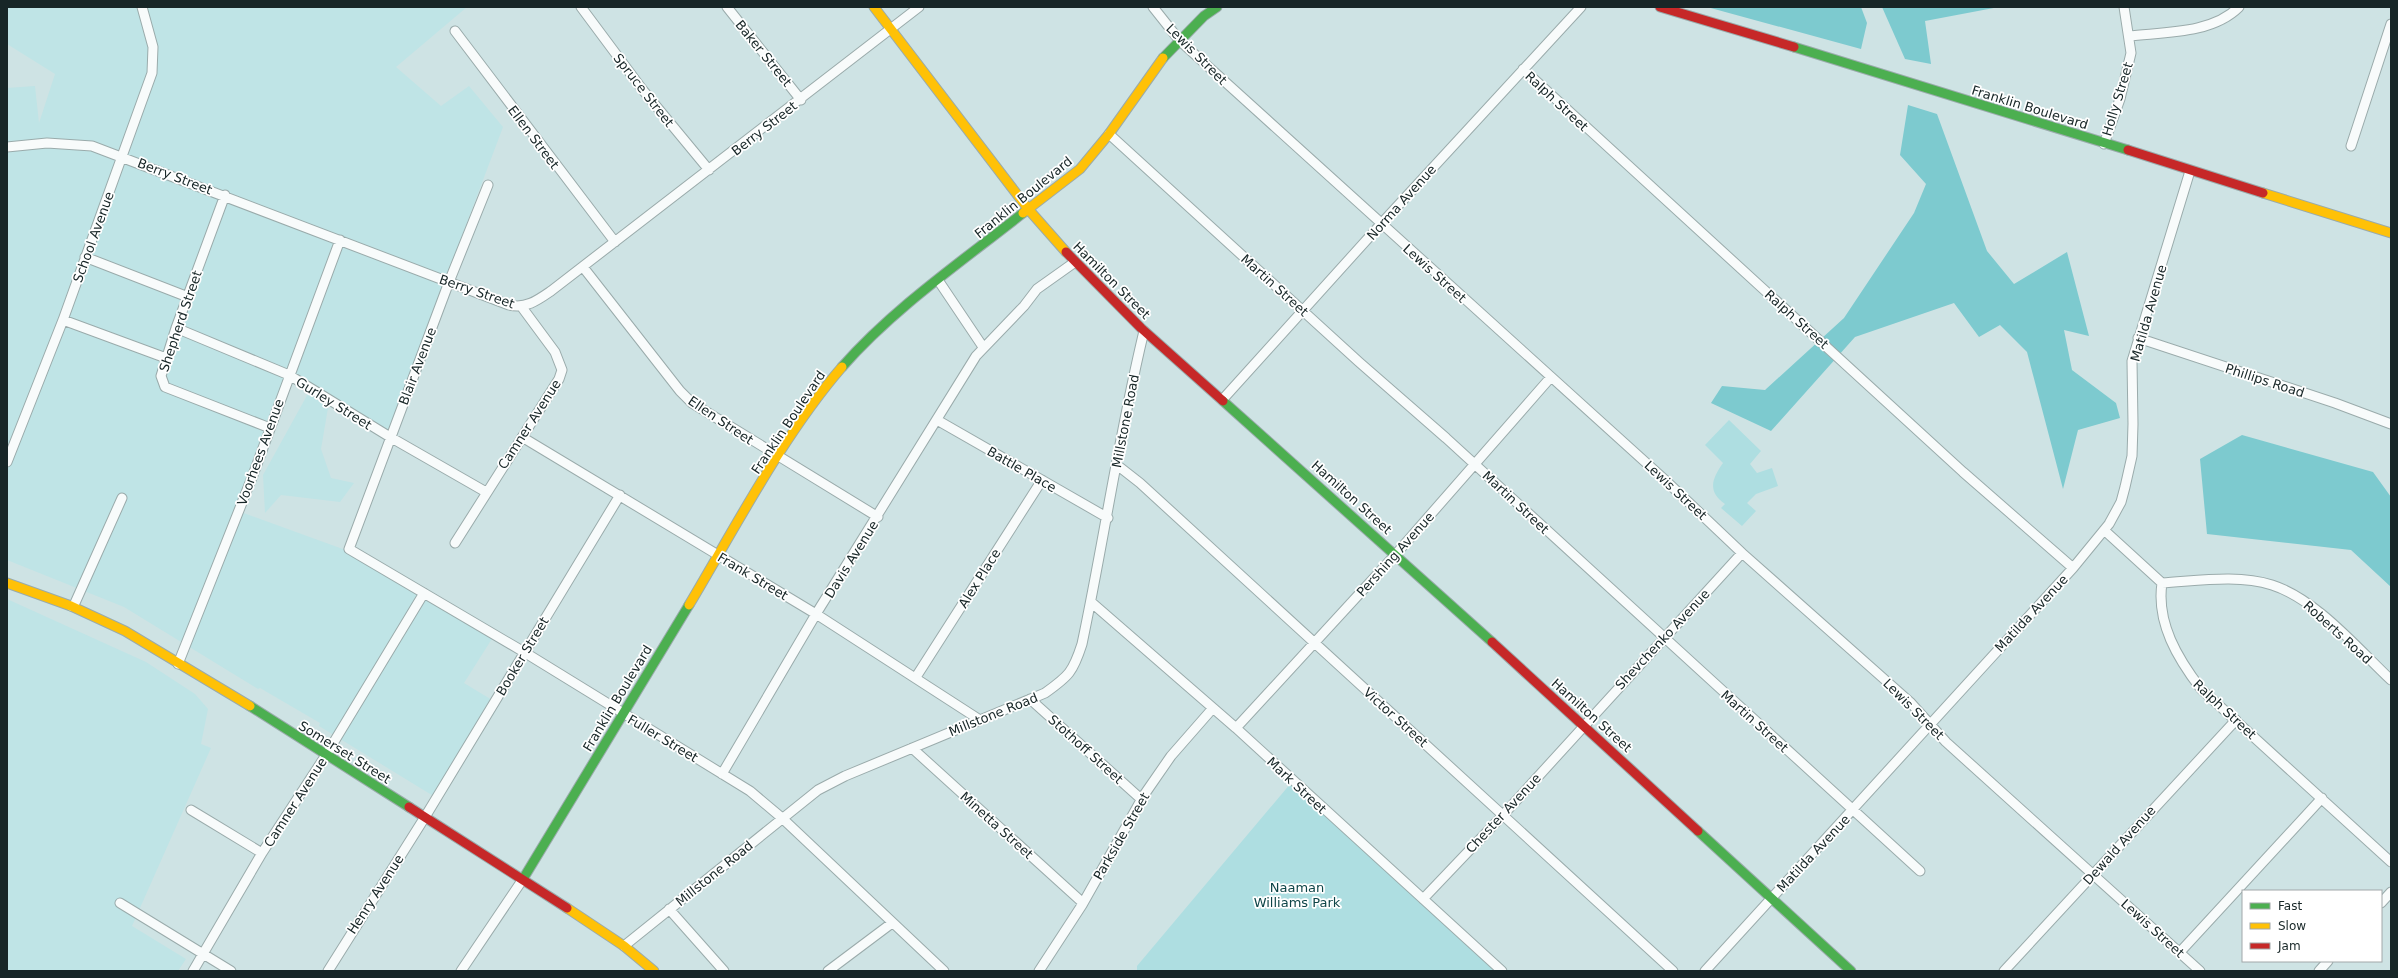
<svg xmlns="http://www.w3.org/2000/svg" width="2398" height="978" viewBox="0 0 2398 978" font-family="'DejaVu Sans',sans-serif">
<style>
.built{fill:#bfe4e6}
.green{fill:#aedee1}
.forest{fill:#7dcacf}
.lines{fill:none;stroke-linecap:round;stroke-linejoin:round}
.street-casing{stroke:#9aabab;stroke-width:11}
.fast-casing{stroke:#9aabab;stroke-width:11}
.slow-casing{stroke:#9aabab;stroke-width:11}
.jam-casing{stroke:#9aabab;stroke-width:11}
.street{stroke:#f8fbfb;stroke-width:9}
.fast{stroke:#4caf50;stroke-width:9}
.slow{stroke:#ffc107;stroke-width:9}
.jam{stroke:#c62828;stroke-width:9}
.labels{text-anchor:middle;stroke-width:3.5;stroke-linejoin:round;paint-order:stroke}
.street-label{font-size:13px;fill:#172627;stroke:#fff}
.park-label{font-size:13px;fill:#0e4548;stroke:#fff}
</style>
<rect width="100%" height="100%" fill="#cee3e4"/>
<path class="built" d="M 7,7 L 467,7 L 396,67 L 441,106 L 469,86 L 503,127 L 387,435 L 329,402 L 321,449 L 331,478 L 354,483 L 340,502 L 281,495 L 265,513 L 263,475 L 310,390 L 289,378 L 238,511 L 351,552 L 495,634 L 464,683 L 492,700 L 435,797 L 319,726 L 320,723 L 260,688 L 258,689 L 124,607 L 7,560 L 7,88 L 35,86 L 39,123 L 55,74 L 7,44 Z
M 7,599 L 146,662 L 195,694 L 208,709 L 201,744 L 211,748 L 132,926 L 186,959 L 178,971 L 7,971 Z"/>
<path class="green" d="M 1729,420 L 1761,451 L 1750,464 L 1757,473 L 1772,468 L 1778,486 L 1756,494 L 1747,503 L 1756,511 L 1742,526 L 1721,508 L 1725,504 C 1707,491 1712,479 1723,463 L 1705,445 Z
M 1291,783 L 1496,971 L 1137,971 L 1137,966 Z"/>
<path class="forest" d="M 1707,7 L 1861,7 L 1867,23 L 1861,49 Z
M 1882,7 L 1999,7 L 1925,21 L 1931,64 L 1905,59 Z
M 1908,105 L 1937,114 L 1987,251 L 2014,284 L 2067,252 L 2089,336 L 2064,330 L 2072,370 L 2116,403 L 2120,418 L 2078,430 L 2063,489 L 2027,352 L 2000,325 L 1979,337 L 1954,303 L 1855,337 L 1771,431 L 1711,403 L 1722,386 L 1765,390 L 1844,318 L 1914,213 L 1926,184 L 1900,155 Z
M 2242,435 L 2373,472 L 2391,497 L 2391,587 L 2351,550 L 2207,534 L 2200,459 Z"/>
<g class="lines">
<defs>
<path id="street" d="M 581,7 L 642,89 L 709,170
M 727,7 L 801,100
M 1153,7 L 1180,41 L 1664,479 L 1742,553 L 1910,702 L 1946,742 L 2200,971
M 455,31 L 615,242
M 2129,36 C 2164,32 2212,34 2239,7
M 1523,69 L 1963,472 L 2073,568
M 1109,134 L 1359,362 L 1446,438 L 1920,871
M 2104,144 L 2120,99 L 2131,53 L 2124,7
M 2351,146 L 2391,24
M 7,147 L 47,143 L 92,146 L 509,305 C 526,309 538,300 551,291 L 919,7
M 488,185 L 449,282 L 349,549 L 524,652 L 750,791 L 782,818 L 944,971
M 225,195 L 176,328 L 161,376 L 165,387 L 270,428
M 85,257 L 188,297
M 583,267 L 680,391 L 692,403 L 878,517
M 938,280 L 983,347
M 63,320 L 166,358
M 176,328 L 289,375 L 390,437 L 486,492
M 2138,338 L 2335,403 L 2391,424
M 1223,399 L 1381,224 L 1581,7
M 937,420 L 1108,518
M 522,437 L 816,614 L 980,720
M 7,462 L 63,320 L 152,73 L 153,47 L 142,7
M 1117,465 L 1140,483 L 1673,971
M 2104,530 L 2162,583 C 2156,623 2178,659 2201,689 L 2391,862
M 455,543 L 559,379 L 562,370 L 555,352 L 521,306
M 2162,583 C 2197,581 2238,574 2272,585 C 2316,599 2357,648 2391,680
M 1091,602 L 1236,728 L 1502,971
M 71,606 L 75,603 L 122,498
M 178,664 L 253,475 L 340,240
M 916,677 L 1042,480
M 1030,699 L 1141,799
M 1236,728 L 1396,554 L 1551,377
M 912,748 L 1083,903
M 722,774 L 816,614 L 976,356 L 1024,306 L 1037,289 L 1075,262
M 191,810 L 262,853
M 1423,899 L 1503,815 L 1742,553
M 120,903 L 231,971
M 2381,903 L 2391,892
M 669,909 L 724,971
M 624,946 L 818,790 L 845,776 L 1045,693 C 1069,676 1073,672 1082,644 C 1104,540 1119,434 1144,331
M 2180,952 L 2322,798
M 193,971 L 262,853 L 326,755 L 424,593
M 328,971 L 425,817 L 620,495
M 461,971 L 523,879
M 828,971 L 892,923
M 1039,971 L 1082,905 L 1144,795 L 1171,756 L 1213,708
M 1705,971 L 2073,568 L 2109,524 L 2121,502 L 2125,487 L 2132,456 L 2133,424 L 2132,361 L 2190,171
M 2004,971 L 2236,720
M 2319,971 L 2328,961"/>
<path id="fast" d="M 1794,47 L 2128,150
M 1163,58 L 1204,16 L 1217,7
M 842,367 C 894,308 961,262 1023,213
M 1223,401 L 1492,642
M 250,706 L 409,807
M 1698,831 L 1851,971
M 523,879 L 689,605"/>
<path id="slow" d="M 874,7 L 1029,210 L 1066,252
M 2263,193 L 2391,233
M 1023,213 L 1080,169 L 1109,134 L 1163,58
M 7,583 L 71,606 L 125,631 L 250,706
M 689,605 C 735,528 783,435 842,367
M 567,908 L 624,946 L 654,971"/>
<path id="jam" d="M 1660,7 L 1794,47
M 2128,150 L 2263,193
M 1066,252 L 1141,328 L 1223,401
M 1492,642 L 1698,831
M 409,807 L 567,908"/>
</defs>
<use href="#street" class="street-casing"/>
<use href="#fast" class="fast-casing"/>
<use href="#slow" class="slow-casing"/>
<use href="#jam" class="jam-casing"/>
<use href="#street" class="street"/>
<use href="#fast" class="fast"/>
<use href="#slow" class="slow"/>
<use href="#jam" class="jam"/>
</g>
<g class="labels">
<g class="street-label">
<text transform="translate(764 53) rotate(51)" y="5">Baker Street</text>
<text transform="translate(1197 54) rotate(45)" y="5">Lewis Street</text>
<text transform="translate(644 90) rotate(52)" y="5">Spruce Street</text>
<text transform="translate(2117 99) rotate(-73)" y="5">Holly Street</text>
<text transform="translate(1557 101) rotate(43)" y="5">Ralph Street</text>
<text transform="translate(2030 107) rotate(17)" y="5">Franklin Boulevard</text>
<text transform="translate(764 128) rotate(-38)" y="5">Berry Street</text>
<text transform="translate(534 137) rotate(53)" y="5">Ellen Street</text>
<text transform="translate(175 176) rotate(21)" y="5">Berry Street</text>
<text transform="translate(1023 197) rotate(-39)" y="5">Franklin Boulevard</text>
<text transform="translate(1401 202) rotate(-48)" y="5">Norma Avenue</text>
<text transform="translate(93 237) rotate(-70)" y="5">School Avenue</text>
<text transform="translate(1435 273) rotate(42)" y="5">Lewis Street</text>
<text transform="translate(1112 280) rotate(45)" y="5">Hamilton Street</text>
<text transform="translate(1275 285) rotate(42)" y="5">Martin Street</text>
<text transform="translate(477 291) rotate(19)" y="5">Berry Street</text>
<text transform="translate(2148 313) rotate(-74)" y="5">Matilda Avenue</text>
<text transform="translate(1797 319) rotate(42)" y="5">Ralph Street</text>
<text transform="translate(180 321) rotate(-71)" y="5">Shepherd Street</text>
<text transform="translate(417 366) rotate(-69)" y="5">Blair Avenue</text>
<text transform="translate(2265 380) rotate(18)" y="5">Phillips Road</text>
<text transform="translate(334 403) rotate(32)" y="5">Gurley Street</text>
<text transform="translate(721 420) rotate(34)" y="5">Ellen Street</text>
<text transform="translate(1125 421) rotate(-79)" y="5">Millstone Road</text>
<text transform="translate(788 422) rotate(-56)" y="5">Franklin Boulevard</text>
<text transform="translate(529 424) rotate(-57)" y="5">Camner Avenue</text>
<text transform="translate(260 452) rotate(-70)" y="5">Voorhees Avenue</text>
<text transform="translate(1022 469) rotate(30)" y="5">Battle Place</text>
<text transform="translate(1676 490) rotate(43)" y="5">Lewis Street</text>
<text transform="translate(1352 497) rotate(42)" y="5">Hamilton Street</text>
<text transform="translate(1516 502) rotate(43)" y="5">Martin Street</text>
<text transform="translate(1395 554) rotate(-48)" y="5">Pershing Avenue</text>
<text transform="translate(851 559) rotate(-58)" y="5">Davis Avenue</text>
<text transform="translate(753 576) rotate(31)" y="5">Frank Street</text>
<text transform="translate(979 578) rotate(-58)" y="5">Alex Place</text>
<text transform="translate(2031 613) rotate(-47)" y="5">Matilda Avenue</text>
<text transform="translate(2338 632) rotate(42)" y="5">Roberts Road</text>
<text transform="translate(1662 639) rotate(-47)" y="5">Shevchenko Avenue</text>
<text transform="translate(522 656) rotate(-59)" y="5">Booker Street</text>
<text transform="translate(617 698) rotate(-59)" y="5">Franklin Boulevard</text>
<text transform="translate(1914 709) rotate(45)" y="5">Lewis Street</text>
<text transform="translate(2225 709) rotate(43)" y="5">Ralph Street</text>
<text transform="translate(993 714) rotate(-22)" y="5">Millstone Road</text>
<text transform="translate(1592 715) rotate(42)" y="5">Hamilton Street</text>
<text transform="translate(1396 717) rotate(42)" y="5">Victor Street</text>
<text transform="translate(1755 721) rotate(42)" y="5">Martin Street</text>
<text transform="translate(663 738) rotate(31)" y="5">Fuller Street</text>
<text transform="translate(1086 749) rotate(42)" y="5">Stothoff Street</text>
<text transform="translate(345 752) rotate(32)" y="5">Somerset Street</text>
<text transform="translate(1297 785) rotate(43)" y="5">Mark Street</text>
<text transform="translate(295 802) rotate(-57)" y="5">Camner Avenue</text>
<text transform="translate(1503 813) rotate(-47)" y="5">Chester Avenue</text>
<text transform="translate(997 825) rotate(42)" y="5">Minetta Street</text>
<text transform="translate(1121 836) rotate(-60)" y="5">Parkside Street</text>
<text transform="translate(2119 845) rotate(-48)" y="5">Dewald Avenue</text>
<text transform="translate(1813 853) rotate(-47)" y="5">Matilda Avenue</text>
<text transform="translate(714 873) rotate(-39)" y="5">Millstone Road</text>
<text transform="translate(375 894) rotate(-57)" y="5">Henry Avenue</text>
<text transform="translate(2153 928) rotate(42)" y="5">Lewis Street</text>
</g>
<g class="park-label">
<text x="1297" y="892">Naaman<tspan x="1297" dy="15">Williams Park</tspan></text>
</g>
</g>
<rect width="2398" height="978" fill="none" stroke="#172627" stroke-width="16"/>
<rect x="2242" y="890" width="140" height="72" fill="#ffffff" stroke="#a2a8a9"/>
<rect x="2250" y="903" width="20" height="6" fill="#4caf50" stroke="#a2a8a9"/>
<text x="2278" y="910" font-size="12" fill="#172627">Fast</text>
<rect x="2250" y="923" width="20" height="6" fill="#ffc107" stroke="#a2a8a9"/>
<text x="2278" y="930" font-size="12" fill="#172627">Slow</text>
<rect x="2250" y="943" width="20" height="6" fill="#c62828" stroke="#a2a8a9"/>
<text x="2278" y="950" font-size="12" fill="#172627">Jam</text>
</svg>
